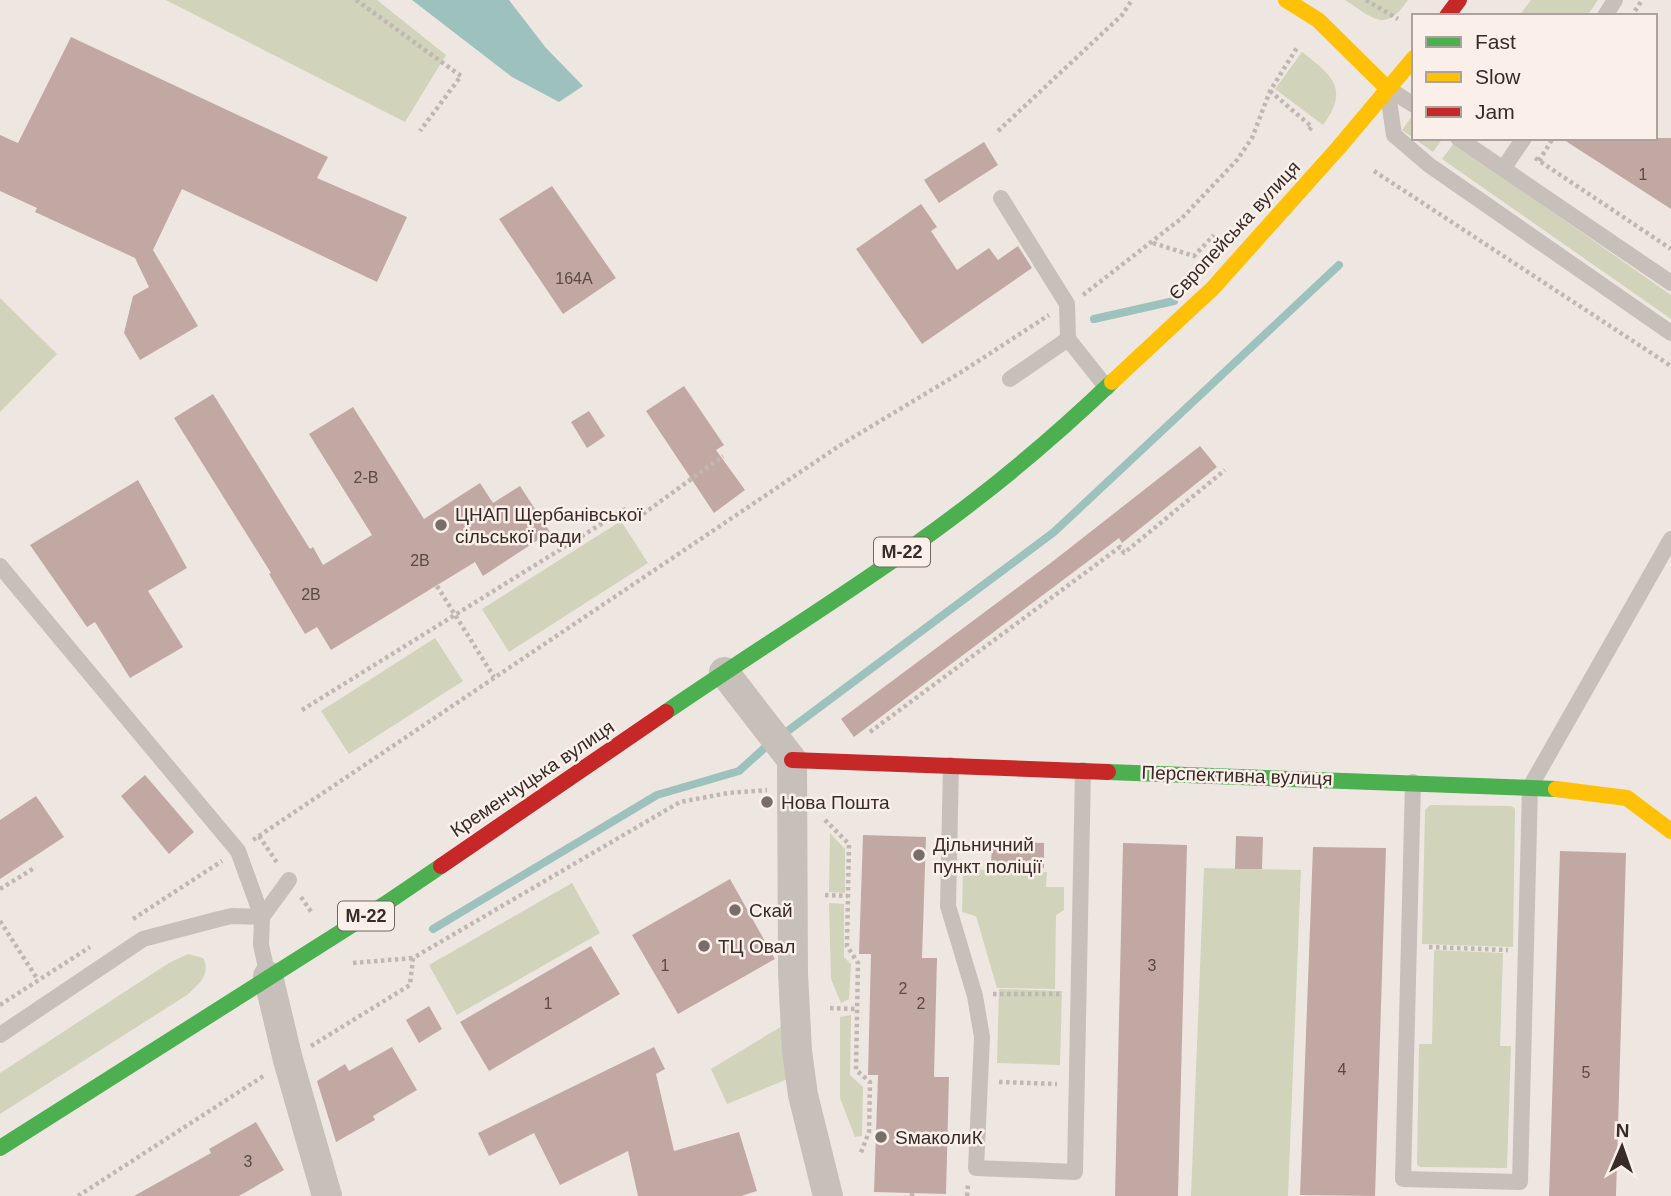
<svg xmlns="http://www.w3.org/2000/svg" width="1671" height="1196" viewBox="0 0 1671 1196" font-family="Arial,sans-serif">
<style>
.green{fill:#d1d3ba}
.water{fill:#9dc1bd}
.lines{fill:none;stroke-linecap:round;stroke-linejoin:round}
.stream{stroke:#9dc1bd;stroke-width:8}
.building{fill:#c2a8a2}
.path{stroke:#c0b7b2;stroke-width:4.5;stroke-dasharray:3.5 3.5;stroke-linecap:butt}
.lane{stroke:#c7bfba;stroke-width:16}
.street{stroke:#c7bfba;stroke-width:30}
.fast{stroke:#4caf50;stroke-width:16}
.slow{stroke:#ffc107;stroke-width:16}
.jam{stroke:#c62828;stroke-width:16}
.poi-dot{fill:#786d69;stroke:#faf0e9;stroke-width:2.5}
.labels{text-anchor:middle;stroke-width:5;stroke-linejoin:round;paint-order:stroke}
.number-label{font-size:16px;fill:#5a4a46}
.shield{fill:#faf0e9;stroke:#726662;stroke-width:2}
.shield-label{font-size:18px;font-weight:bold;fill:#382b28}
.street-label{font-size:19px;fill:#382b28;stroke:#faf0e9}
.poi-label{font-size:19px;fill:#382b28;stroke:#faf0e9;text-anchor:start}
</style>
<rect width="100%" height="100%" fill="#eee7e1"/>
<path class="green" d="M 166,0 L 377,0 L 446,55 L 405,122 Z
M 1345,0 L 1408,0 C 1385,34 1373,18 1345,0 Z
M 1531,0 L 1598,0 L 1587,16 L 1519,16 Z
M 1302,52 C 1332,75 1350,89 1323,125 L 1275,89 Z
M 1414,113 L 1414,138 L 1443,138 L 1433,152 L 1402,130 Z
M 1454,143 L 1671,295 L 1671,319 L 1442,159 Z
M 0,298 L 57,354 L 0,412 Z
M 621,521 L 648,563 L 509,652 L 482,609 Z
M 435,638 L 463,681 L 349,754 L 321,711 Z
M 1430,805 L 1511,806 L 1515,809 L 1513,947 L 1422,944 L 1425,810 Z
M 830,833 L 845,849 L 845,893 L 829,892 Z
M 1204,868 L 1301,870 L 1288,1196 L 1191,1196 Z
M 963,869 L 1047,872 L 1046,887 L 1064,887 L 1064,910 L 1056,915 L 1055,989 L 997,988 L 976,916 L 962,912 Z
M 572,883 L 600,933 L 457,1015 L 429,965 Z
M 829,903 L 844,904 L 844,957 L 851,964 L 849,999 L 841,1003 L 831,979 Z
M 1434,950 L 1503,953 L 1500,1046 L 1511,1046 L 1507,1168 L 1420,1167 L 1417,1165 L 1419,1044 L 1432,1044 Z
M 188,954 L 203,958 C 212,974 198,985 187,995 L 0,1114 L 0,1073 L 169,963 Z
M 999,989 L 1062,991 L 1060,1065 L 997,1063 Z
M 851,1015 L 850,1075 L 863,1087 L 862,1136 L 855,1137 L 840,1098 L 840,1017 Z
M 782,1026 L 790,1078 L 727,1104 L 711,1069 Z"/>
<path class="water" d="M 412,0 L 509,0 L 546,48 L 583,86 L 559,102 L 512,77 Z"/>
<g class="lines">
<path class="stream" d="M 1094,319 L 1174,301
M 789,730 L 1054,532 L 1339,265
M 433,929 L 657,795 L 739,771 L 769,744"/>
</g>
<path class="building" d="M 71,37 L 328,157 L 317,178 L 407,217 L 377,282 L 182,189 L 153,250 L 198,326 L 140,360 L 124,333 L 133,296 L 149,287 L 135,258 L 35,212 L 37,208 L 0,191 L 0,135 L 18,143 Z
M 1561,138 L 1671,138 L 1671,209 Z
M 984,142 L 998,165 L 939,203 L 924,180 Z
M 552,186 L 616,278 L 563,314 L 499,219 Z
M 921,204 L 937,227 L 931,231 L 957,270 L 989,248 L 998,260 L 1018,246 L 1032,268 L 922,344 L 856,249 Z
M 684,386 L 724,445 L 716,450 L 745,490 L 714,513 L 646,411 Z
M 213,394 L 310,549 L 313,547 L 323,565 L 372,535 L 309,434 L 353,407 L 424,519 L 480,483 L 493,503 L 520,486 L 550,532 L 483,576 L 475,562 L 331,650 L 317,627 L 305,634 L 269,574 L 271,573 L 174,418 Z
M 589,411 L 605,436 L 587,448 L 571,422 Z
M 1200,446 L 1217,467 L 1122,543 L 1119,538 L 854,737 L 841,719 L 1052,562 Z
M 138,480 L 187,568 L 148,591 L 183,647 L 130,678 L 95,622 L 87,627 L 30,545 Z
M 145,775 L 194,832 L 169,854 L 121,796 Z
M 36,796 L 64,837 L 0,879 L 0,820 Z
M 863,835 L 926,837 L 922,958 L 937,958 L 934,1077 L 949,1077 L 946,1194 L 874,1192 L 878,1075 L 868,1075 L 871,954 L 859,954 Z
M 1236,836 L 1263,837 L 1262,869 L 1235,869 Z
M 992,841 L 1044,843 L 1044,868 L 991,866 Z
M 1123,843 L 1187,845 L 1178,1196 L 1115,1196 Z
M 1313,847 L 1386,848 L 1375,1196 L 1300,1195 Z
M 1560,851 L 1626,853 L 1616,1196 L 1549,1196 Z
M 730,879 L 775,959 L 678,1014 L 632,935 Z
M 591,946 L 620,994 L 489,1071 L 460,1022 Z
M 429,1006 L 442,1029 L 419,1043 L 406,1020 Z
M 392,1047 L 417,1090 L 373,1116 L 375,1120 L 336,1142 L 317,1081 L 345,1064 L 349,1071 Z
M 654,1047 L 665,1069 L 656,1074 L 674,1151 L 739,1132 L 757,1191 L 741,1196 L 638,1196 L 628,1151 L 560,1185 L 534,1133 L 489,1156 L 478,1133 Z
M 256,1122 L 284,1170 L 239,1196 L 134,1196 L 211,1153 L 209,1149 Z"/>
<g class="lines">
<path class="path" d="M 356,0 L 461,76 L 420,131
M 1366,0 L 1398,19
M 1635,11 L 1642,0
M 1270,91 L 1312,127 L 1309,130
M 998,131 L 1122,15 L 1132,0
M 1535,158 L 1671,249
M 1539,161 L 1553,138
M 1374,171 L 1671,366
M 1153,243 L 1194,256 L 1214,235
M 1083,295 L 1182,218 L 1237,160 L 1252,138 L 1270,91 L 1298,46
M 643,514 L 723,456
M 437,586 L 494,677
M 302,710 L 627,508
M 870,732 L 1120,547 L 1124,553 L 1225,470
M 825,820 L 849,844 L 847,946 L 858,963 L 856,1070 L 870,1082 L 869,1132 L 860,1155
M 259,836 L 278,864
M 253,840 L 842,444 L 963,371 L 1049,315
M 968,847 L 991,847
M 0,889 L 36,867
M 825,895 L 848,896
M 301,897 L 312,913
M 133,919 L 222,861
M 0,921 L 38,980
M 1429,947 L 1508,950
M 353,963 L 413,958
M 993,994 L 1061,994
M 0,1005 L 90,947
M 830,1008 L 857,1009
M 311,1046 L 410,985 L 413,958 L 680,802 L 728,793 L 767,790
M 999,1082 L 1057,1084
M 78,1196 L 265,1075
M 912,1196 L 912,1193
M 967,1196 L 968,1185"/>
<path class="lane" d="M 1605,16 L 1615,0
M 1387,88 L 1414,105
M 1388,94 L 1394,135 L 1429,165 L 1671,333
M 1458,138 L 1671,283
M 1503,169 L 1524,138
M 1001,198 L 1067,304 L 1068,339 L 1107,388
M 1010,379 L 1068,339
M 0,566 L 238,851 L 262,917 L 232,916 L 219,919 L 143,939 L 0,1035
M 951,765 L 948,906 L 975,996 L 982,1037 L 976,1168 L 1075,1172 L 1083,770
M 1413,782 L 1403,1179 L 1520,1182 L 1530,787 L 1671,539
M 268,976 L 261,945 L 262,917 L 289,880"/>
<path class="street" d="M 724,672 L 792,760 L 793,973 L 797,1051 L 803,1095 L 828,1196
M 268,976 L 288,1060 L 327,1196"/>
<path class="fast" d="M 666,712 C 768,642 876,577 974,501 C 1022,464 1068,424 1112,382
M 1108,772 L 1556,789
M 0,1148 L 385,904 L 441,866"/>
<path class="slow" d="M 1286,0 L 1318,20 L 1387,88
M 1112,382 L 1213,288 L 1340,146 L 1414,58
M 1556,789 L 1627,798 L 1671,831"/>
<path class="jam" d="M 1447,16 L 1459,0
M 792,760 L 1108,772
M 441,866 L 666,712"/>
</g>
<g class="poi-dot">
<circle cx="441" cy="525" r="7"/>
<circle cx="767" cy="802" r="7"/>
<circle cx="919" cy="855" r="7"/>
<circle cx="735" cy="910" r="7"/>
<circle cx="704" cy="946" r="7"/>
<circle cx="881" cy="1137" r="7"/>
</g>
<g class="labels">
<g class="number-label">
<text x="1643" y="180">1</text>
<text x="574" y="284">164А</text>
<text x="366" y="483">2-В</text>
<text x="420" y="566">2В</text>
<text x="311" y="600">2В</text>
<text x="665" y="971">1</text>
<text x="1152" y="971">3</text>
<text x="903" y="994">2</text>
<text x="548" y="1009">1</text>
<text x="921" y="1009">2</text>
<text x="1342" y="1075">4</text>
<text x="1586" y="1078">5</text>
<text x="248" y="1167">3</text>
</g>
<g class="shield">
<rect x="874" y="537.5" width="56" height="29" rx="5"/>
<rect x="338" y="901.5" width="56" height="29" rx="5"/>
</g>
<g class="shield-label">
<text x="902" y="558">М-22</text>
<text x="366" y="922">М-22</text>
</g>
<g class="street-label">
<text transform="translate(1234 230) rotate(-47)" y="7">Європейська вулиця</text>
<text transform="translate(1237 775) rotate(2)" y="7">Перспективна вулиця</text>
<text transform="translate(532 778) rotate(-34)" y="7">Кременчуцька вулиця</text>
</g>
<g class="poi-label">
<text x="455" y="521">ЦНАП Щербанівської<tspan x="455" dy="22">сільської ради</tspan></text>
<text x="781" y="809">Нова Пошта</text>
<text x="933" y="851">Дільничний<tspan x="933" dy="22">пункт поліції</tspan></text>
<text x="749" y="917">Скай</text>
<text x="718" y="953">ТЦ Овал</text>
<text x="895" y="1144">SмаколиК</text>
</g>
</g>
<rect x="1412" y="14" width="245" height="126" fill="#faf0e9" stroke="#aca19c" stroke-width="2"/>
<rect x="1426" y="37" width="35" height="10" fill="#4caf50" stroke="#aca19c" stroke-width="2"/>
<text x="1475" y="49" font-size="21" fill="#382b28">Fast</text>
<rect x="1426" y="72" width="35" height="10" fill="#ffc107" stroke="#aca19c" stroke-width="2"/>
<text x="1475" y="84" font-size="21" fill="#382b28">Slow</text>
<rect x="1426" y="107" width="35" height="10" fill="#c62828" stroke="#aca19c" stroke-width="2"/>
<text x="1475" y="119" font-size="21" fill="#382b28">Jam</text>
<g transform="translate(1622 1147) rotate(2)" stroke="#faf0e9" stroke-width="5" paint-order="stroke">
<path d="M0-5L12 26L0 18L-12 26Z" fill="#382b28"/>
<text y="-10" font-size="19" font-weight="bold" text-anchor="middle" fill="#382b28">N</text>
</g>
</svg>
